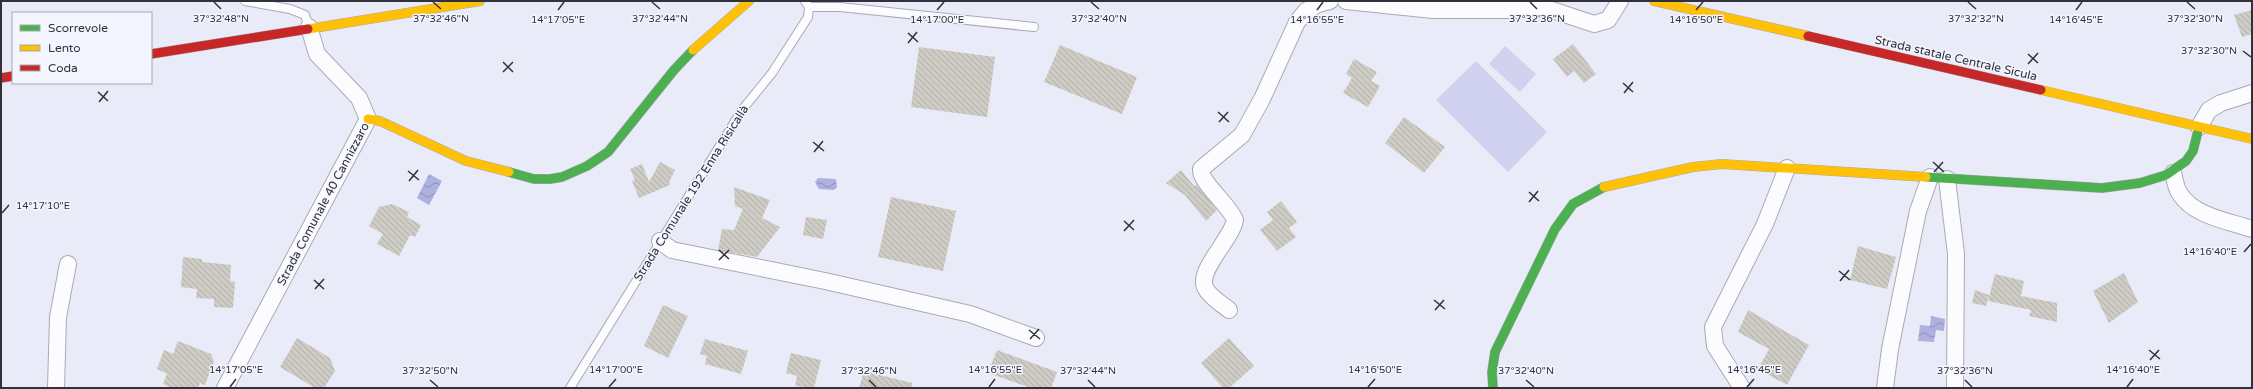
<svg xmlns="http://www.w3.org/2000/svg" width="2253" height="389" viewBox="0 0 2253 389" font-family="'Varela Round',sans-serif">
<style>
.grass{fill:#d0d2f0}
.water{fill:url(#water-waves)}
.building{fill:url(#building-back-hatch)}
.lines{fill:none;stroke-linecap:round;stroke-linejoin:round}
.lane-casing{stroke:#a9aab4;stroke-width:10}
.street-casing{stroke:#a9aab4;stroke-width:18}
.fast-casing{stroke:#a9aab4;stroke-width:10}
.slow-casing{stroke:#a9aab4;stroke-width:10}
.jam-casing{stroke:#a9aab4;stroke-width:10}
.lane{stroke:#fcfcfe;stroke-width:8}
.street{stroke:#fcfcfe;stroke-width:16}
.fast{stroke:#4caf50;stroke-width:9}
.slow{stroke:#ffc107;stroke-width:9}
.jam{stroke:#c62828;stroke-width:9}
.ticks{fill:none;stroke:#30313a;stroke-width:1.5}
.labels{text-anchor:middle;stroke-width:3;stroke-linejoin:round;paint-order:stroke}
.street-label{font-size:12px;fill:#30313a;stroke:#f4f5fe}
.ticks-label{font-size:10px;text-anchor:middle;fill:#30313a;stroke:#f4f5fe;stroke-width:3;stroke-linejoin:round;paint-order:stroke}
</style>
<defs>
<pattern id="water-waves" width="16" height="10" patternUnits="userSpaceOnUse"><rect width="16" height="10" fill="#aeb0e0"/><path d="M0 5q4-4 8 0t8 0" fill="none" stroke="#8e90b7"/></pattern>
<pattern id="building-back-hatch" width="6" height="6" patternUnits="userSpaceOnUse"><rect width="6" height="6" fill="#cecbc4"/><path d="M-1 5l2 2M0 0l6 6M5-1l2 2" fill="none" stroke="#b1afa9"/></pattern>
</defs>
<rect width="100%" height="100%" fill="#eaebf8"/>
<path class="grass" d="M 1505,46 L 1536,74 L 1520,92 L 1489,64 Z
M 1476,61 L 1547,132 L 1508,172 L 1436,100 Z"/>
<path class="water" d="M 429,174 L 442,181 L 429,205 L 417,198 Z
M 818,178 L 836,179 L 837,187 L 834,190 L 819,189 L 815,182 Z
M 1931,316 L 1945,319 L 1944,331 L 1936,330 L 1934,342 L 1918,341 L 1920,325 L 1930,326 Z"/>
<path class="building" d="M 2252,10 L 2252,34 L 2242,37 L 2234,15 Z
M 1573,44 L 1596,74 L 1584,83 L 1574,71 L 1567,77 L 1553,59 Z
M 1060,45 L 1137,77 L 1122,114 L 1044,82 Z
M 919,47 L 995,57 L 987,117 L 911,107 Z
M 1354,59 L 1377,72 L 1371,81 L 1380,86 L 1368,107 L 1343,93 L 1352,78 L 1346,74 Z
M 1404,117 L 1445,147 L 1424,173 L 1385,143 Z
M 660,162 L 675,170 L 669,182 L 670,185 L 639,198 L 632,181 L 635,180 L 630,169 L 642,164 L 649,182 Z
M 1181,170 L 1194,186 L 1197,185 L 1217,210 L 1206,221 L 1185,195 L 1166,183 Z
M 734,187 L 770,200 L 762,218 L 780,227 L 757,257 L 718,250 L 722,229 L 734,230 L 743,209 L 735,206 Z
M 891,197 L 956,211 L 943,271 L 878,257 Z
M 1281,201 L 1297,222 L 1289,228 L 1296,237 L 1277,251 L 1260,230 L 1273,220 L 1267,212 Z
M 392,204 L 409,212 L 407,217 L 421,225 L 415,237 L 410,235 L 399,256 L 377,244 L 383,234 L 369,226 L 379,207 Z
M 806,217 L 827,220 L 823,239 L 803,235 Z
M 1858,246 L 1896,257 L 1887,289 L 1850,280 Z
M 183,257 L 202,259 L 202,262 L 231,265 L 230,281 L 235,282 L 233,308 L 214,307 L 214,299 L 196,298 L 197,289 L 181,287 Z
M 2124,273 L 2138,302 L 2109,323 L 2093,291 Z
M 1995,274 L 2024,281 L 2021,296 L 2057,303 L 2057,322 L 2029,316 L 2031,310 L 1988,301 Z
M 1975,290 L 1989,295 L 1986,306 L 1972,303 Z
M 663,305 L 688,316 L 668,358 L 644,346 Z
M 1748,310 L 1809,345 L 1787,385 L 1758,369 L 1769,349 L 1738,332 Z
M 297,338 L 330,358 L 335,371 L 324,388 L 315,388 L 280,367 Z
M 1229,338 L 1254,366 L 1229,388 L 1223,388 L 1201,363 Z
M 705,339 L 748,351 L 741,374 L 705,364 L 707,356 L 700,354 Z
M 178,341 L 211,354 L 214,362 L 205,385 L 200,383 L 198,388 L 172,388 L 163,384 L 167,374 L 157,369 L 164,350 L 173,354 Z
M 997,350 L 1057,372 L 1051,388 L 1031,388 L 988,373 Z
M 791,353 L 821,360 L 814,388 L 795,386 L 797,376 L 786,373 Z
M 864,371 L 912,383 L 912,388 L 859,388 Z"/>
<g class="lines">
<defs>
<path id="lane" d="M 245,1 L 290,9 L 305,15 L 309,27
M 809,7 L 840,7 L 1034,27
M 570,388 L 742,110 L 772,73 L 808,17 L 809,7 L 805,1"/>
<path id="street" d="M 1346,1 L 1433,10 L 1552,10 L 1594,24 L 1608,20 L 1620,1
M 2199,127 L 2209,110 L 2221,103 L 2252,93
M 2173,173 C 2175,180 2176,189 2180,194 C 2194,216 2228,221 2252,229
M 1947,179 L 1956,254 L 1955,388
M 660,241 L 672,250 L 825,281 L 970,314 L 1036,338
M 1229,310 C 1222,304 1210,297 1206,289 C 1195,272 1232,239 1235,220 C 1229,204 1200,183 1201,169 L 1242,135 L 1262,99 L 1297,22 L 1306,11 L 1318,4 L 1330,1
M 56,388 L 58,317 L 68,264
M 225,388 L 368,119 L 359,98 L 317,54 L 309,27
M 1742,388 L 1715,346 L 1713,327 L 1765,224 L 1787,168
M 1885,388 L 1890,349 L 1918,211 L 1930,177"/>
<path id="fast" d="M 509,172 L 534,179 L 550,179 L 562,177 L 587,166 L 608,152 L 674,70 L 693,50
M 1926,177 L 2102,188 L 2140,183 L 2166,175 L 2186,161 L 2193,151 L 2199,127
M 1493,388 L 1492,372 L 1495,352 L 1555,229 L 1573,204 L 1604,187"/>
<path id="slow" d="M 1654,1 L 1808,36
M 308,29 L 480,1
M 693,50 L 749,1
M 2041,90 L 2252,139
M 368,119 L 380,121 L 466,161 L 509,172
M 1604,187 L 1693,167 L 1722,164 L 1926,177"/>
<path id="jam" d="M 1808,36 L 2041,90
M 151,54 L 308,29
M 1,78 L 13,76"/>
</defs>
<use href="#lane" class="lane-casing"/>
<use href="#street" class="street-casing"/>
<use href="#fast" class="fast-casing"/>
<use href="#slow" class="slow-casing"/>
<use href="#jam" class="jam-casing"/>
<use href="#lane" class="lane"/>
<use href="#street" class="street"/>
<use href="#fast" class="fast"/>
<use href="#slow" class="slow"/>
<use href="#jam" class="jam"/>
</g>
<path class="ticks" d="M 214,2 L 221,9M 433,2 L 441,9M 652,2 L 660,9M 1091,2 L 1099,9M 1530,2 L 1537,9M 1968,2 L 1976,9M 2187,2 L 2195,9M 558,10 L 564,2M 937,10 L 944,2M 1317,10 L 1323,2M 1696,10 L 1703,2M 2076,10 L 2082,2M 908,33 L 918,42M 908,43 L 917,32M 2243,51 L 2251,57M 2028,54 L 2038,63M 503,62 L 513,72M 2028,64 L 2038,53M 503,72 L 513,62M 1623,83 L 1633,92M 98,92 L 108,101M 1624,93 L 1633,82M 99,102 L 108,91M 1218,112 L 1229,122M 1219,122 L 1228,112M 813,142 L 824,151M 814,152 L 823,141M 1933,162 L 1944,172M 408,171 L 419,180M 1934,172 L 1943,162M 409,181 L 418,170M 1529,192 L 1539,201M 1529,202 L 1538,191M 2,213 L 9,205M 1124,221 L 1134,230M 1124,231 L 1134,220M 719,250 L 729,259M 2244,252 L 2251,244M 719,260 L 729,250M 1839,271 L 1850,280M 314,280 L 324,289M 1840,281 L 1849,270M 315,289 L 324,279M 1434,300 L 1445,309M 1435,310 L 1444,300M 1029,330 L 1040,339M 1030,339 L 1039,329M 2149,350 L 2160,359M 2150,360 L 2159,350M 430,380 L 438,387M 869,380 L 876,387M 1088,380 L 1095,387M 1526,380 L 1534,387M 1965,380 L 1972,387M 230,387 L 236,379M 609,387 L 616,379M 989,387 L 995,379M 1368,387 L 1375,379M 1747,387 L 1754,379M 2127,387 L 2133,379"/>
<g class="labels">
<g class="street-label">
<text transform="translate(1956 58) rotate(13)" y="4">Strada statale Centrale Sicula</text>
<text transform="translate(691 193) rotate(-58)" y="4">Strada Comunale 192 Enna Risicallà</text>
<text transform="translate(323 204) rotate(-62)" y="4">Strada Comunale 40 Cannizzaro</text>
</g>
</g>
<g class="ticks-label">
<text x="660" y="22">37°32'44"N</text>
<text x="1099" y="22">37°32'40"N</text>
<text x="2195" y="22">37°32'30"N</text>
<text x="221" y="22">37°32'48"N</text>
<text x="441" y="22">37°32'46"N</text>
<text x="1537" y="22">37°32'36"N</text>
<text x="1976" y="22">37°32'32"N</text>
<text x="558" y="23">14°17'05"E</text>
<text x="937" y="23">14°17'00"E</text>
<text x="1317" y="23">14°16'55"E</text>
<text x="1696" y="23">14°16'50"E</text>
<text x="2076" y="23">14°16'45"E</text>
<text x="2209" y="54">37°32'30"N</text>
<text x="43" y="209">14°17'10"E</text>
<text x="2210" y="255">14°16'40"E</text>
<text x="236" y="373">14°17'05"E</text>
<text x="616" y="373">14°17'00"E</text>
<text x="995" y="373">14°16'55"E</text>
<text x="1375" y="373">14°16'50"E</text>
<text x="1754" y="373">14°16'45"E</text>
<text x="2133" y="373">14°16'40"E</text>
<text x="430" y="374">37°32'50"N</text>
<text x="869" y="374">37°32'46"N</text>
<text x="1088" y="374">37°32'44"N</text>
<text x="1526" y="374">37°32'40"N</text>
<text x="1965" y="374">37°32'36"N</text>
</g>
<rect width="2253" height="389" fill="none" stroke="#30313a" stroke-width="4"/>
<rect x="12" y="12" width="140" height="72" fill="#f4f5fe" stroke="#a6a7b0"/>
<rect x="20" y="25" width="20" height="6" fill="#4caf50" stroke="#a6a7b0"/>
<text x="48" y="32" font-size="12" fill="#30313a">Scorrevole</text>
<rect x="20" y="45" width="20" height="6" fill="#ffc107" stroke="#a6a7b0"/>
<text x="48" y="52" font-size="12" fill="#30313a">Lento</text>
<rect x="20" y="65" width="20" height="6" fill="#c62828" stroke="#a6a7b0"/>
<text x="48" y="72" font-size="12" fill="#30313a">Coda</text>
</svg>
